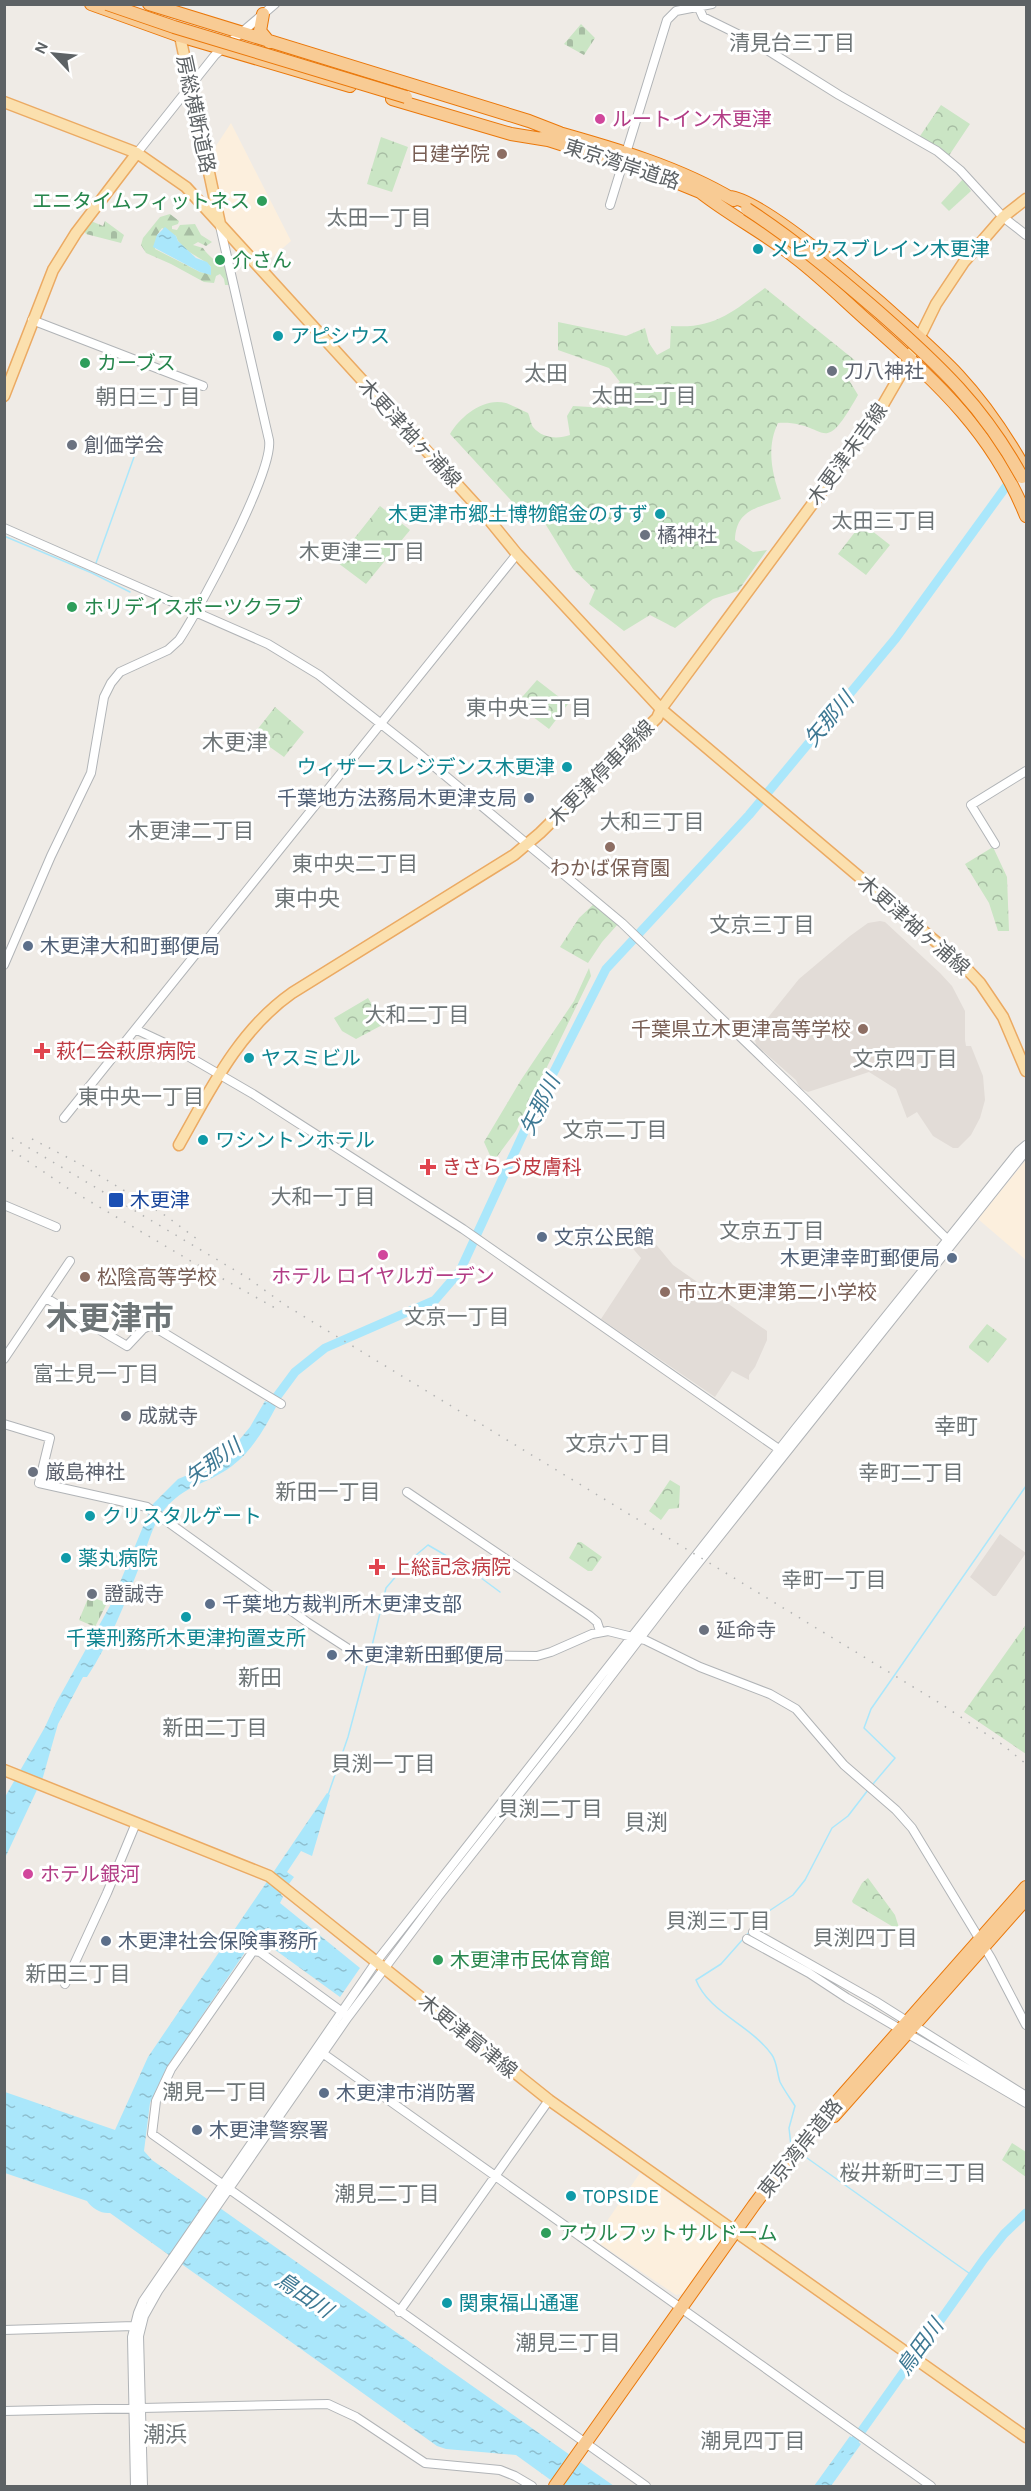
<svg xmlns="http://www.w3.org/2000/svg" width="1031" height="2491" viewBox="0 0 1031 2491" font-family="Karla,'Noto Sans JP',sans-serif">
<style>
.commercial{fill:#fcefdd}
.education{fill:#e2dcd7}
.grass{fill:#cae5c4}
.forest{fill:url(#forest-firs);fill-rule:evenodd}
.cemetery{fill:url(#cemetery-stones)}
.park{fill:url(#park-crowns)}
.water{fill:url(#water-ripples)}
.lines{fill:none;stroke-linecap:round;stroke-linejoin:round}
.stream{stroke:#aae7fb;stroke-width:1.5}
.river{stroke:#aae7fb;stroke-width:9}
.minor-casing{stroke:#b1b4b7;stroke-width:10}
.major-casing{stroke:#ebaa63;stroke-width:13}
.highway-casing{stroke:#ea780b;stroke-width:14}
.minor{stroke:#fff;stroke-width:8}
.major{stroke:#fbe0ae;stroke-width:10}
.highway{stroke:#f8cb94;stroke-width:12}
.rail{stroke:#b2b3b3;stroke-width:1.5;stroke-dasharray:1.5 8;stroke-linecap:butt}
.highway-bridge-casing{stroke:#ea780b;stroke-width:14;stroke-linecap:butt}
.highway-bridge{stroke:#f8cb94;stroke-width:12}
.hotel-dot{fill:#d1479c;stroke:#fff;stroke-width:2}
.education-dot{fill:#8d6e63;stroke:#fff;stroke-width:2}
.leisure-dot{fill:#2e9e5b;stroke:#fff;stroke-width:2}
.culture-dot{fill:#0f9aa8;stroke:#fff;stroke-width:2}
.worship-dot{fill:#6b7280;stroke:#fff;stroke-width:2}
.service-dot{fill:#5c6f8a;stroke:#fff;stroke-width:2}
.health-dot{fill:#e0444e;stroke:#fff;stroke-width:2}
.transit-dot{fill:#1a4fb4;stroke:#fff;stroke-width:2}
.labels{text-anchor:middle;stroke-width:6;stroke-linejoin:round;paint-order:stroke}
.street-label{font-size:20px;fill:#5d6265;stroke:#fff}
.hotel-label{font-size:20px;fill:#b23c85;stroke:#fff;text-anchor:start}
.education-label{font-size:20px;fill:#785e54;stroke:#fff;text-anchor:end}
.leisure-label{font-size:20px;fill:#27864d;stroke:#fff;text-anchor:start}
.culture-label{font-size:20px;fill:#0d838f;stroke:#fff;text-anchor:start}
.worship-label{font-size:20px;fill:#5b616d;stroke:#fff;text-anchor:start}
.service-label{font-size:20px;fill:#4e5e75;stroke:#fff;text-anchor:start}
.health-label{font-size:20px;fill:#be3a42;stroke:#fff;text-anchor:start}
.transit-label{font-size:20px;fill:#164399;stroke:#fff;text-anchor:start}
.neighbourhood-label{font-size:21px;fill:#6e7577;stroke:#fff}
.water-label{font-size:21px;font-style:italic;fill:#3d7893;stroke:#fff}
.quarter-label{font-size:22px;fill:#6e7577;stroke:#fff}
.town-label{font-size:32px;font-weight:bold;fill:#6e7577;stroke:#fff}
</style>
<defs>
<pattern id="forest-firs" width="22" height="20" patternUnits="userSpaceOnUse" patternTransform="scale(1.5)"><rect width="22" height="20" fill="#cae5c4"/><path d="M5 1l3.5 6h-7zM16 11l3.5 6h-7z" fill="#a7bda3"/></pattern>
<pattern id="cemetery-stones" width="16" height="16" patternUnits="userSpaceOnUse" patternTransform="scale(1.5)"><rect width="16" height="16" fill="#cae5c4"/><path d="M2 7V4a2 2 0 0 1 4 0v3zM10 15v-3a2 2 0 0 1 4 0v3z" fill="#a7bda3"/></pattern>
<pattern id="park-crowns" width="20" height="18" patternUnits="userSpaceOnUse" patternTransform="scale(1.5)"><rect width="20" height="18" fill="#cae5c4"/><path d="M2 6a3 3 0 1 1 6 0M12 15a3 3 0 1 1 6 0" fill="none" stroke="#a7bda3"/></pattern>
<pattern id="water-ripples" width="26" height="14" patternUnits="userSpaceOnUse" patternTransform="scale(1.5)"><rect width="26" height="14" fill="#aae7fb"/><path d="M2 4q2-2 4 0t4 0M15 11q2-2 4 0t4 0" fill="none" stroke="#8ebfcf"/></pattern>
</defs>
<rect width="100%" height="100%" fill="#efebe6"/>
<path class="commercial" d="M 231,123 L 291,241 L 262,266 L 222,224 L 210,155 Z
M 1026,1160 L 1026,1260 L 978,1219 Z
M 640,2173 L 720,2230 L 721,2239 L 685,2293 L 676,2295 L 594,2240 Z"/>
<path class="education" d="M 880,921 L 885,922 L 940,973 L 952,986 L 965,1011 L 965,1040 L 966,1046 L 971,1046 L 983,1076 L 985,1100 L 980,1118 L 971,1135 L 958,1148 L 953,1148 L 933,1136 L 917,1112 L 907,1118 L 896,1089 L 869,1072 L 808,1092 L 800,1088 L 796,1080 L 756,1045 L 755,1039 L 766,1020 L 799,979 L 850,936 L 868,923 Z
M 644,1230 L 673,1265 L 767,1331 L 767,1340 L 755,1367 L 749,1375 L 749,1380 L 732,1371 L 715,1397 L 601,1319 L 641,1258 L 629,1244 Z
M 1000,1534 L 1026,1553 L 996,1596 L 993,1596 L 970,1577 Z"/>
<path class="grass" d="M 963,179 L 971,191 L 949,211 L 941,203 Z"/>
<path class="forest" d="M 170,214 L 179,221 L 178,224 L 172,226 L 172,229 L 177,230 L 180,225 L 195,224 L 201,235 L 212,242 L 206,246 L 198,242 L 193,245 L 203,248 C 208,256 220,265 229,268 L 233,285 L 225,285 L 224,279 L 220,274 L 216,276 L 214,283 L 204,282 L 171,264 L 146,253 L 141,245 L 143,238 L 160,217 ZM 162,228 L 176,236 C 180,251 202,257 211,267 L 211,274 L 200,272 L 155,249 L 157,235 Z"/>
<path class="cemetery" d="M 581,24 L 595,38 L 584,55 L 564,44 Z
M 91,221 L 103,226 L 105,221 L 124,235 L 121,243 L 86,234 L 84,230 Z
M 89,1596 L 107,1603 L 95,1627 L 79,1620 Z"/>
<path class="park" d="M 941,105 L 970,124 L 948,157 L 918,139 Z
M 381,137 L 408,147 L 392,192 L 367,184 Z
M 765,288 L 857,362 L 849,380 L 858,395 C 820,462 829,420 778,423 C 766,448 772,474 781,499 C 758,508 736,509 735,540 L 753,552 L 767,550 L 738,591 L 713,599 L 675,628 L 650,615 L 624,631 L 589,604 L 595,590 L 573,569 L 546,525 L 540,519 L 539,514 L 533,508 L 519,509 L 450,434 C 460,417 483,397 506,403 C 513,406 521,410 528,413 C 530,417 531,424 533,427 C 543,439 558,439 570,435 L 567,416 L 573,406 L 607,408 L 615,385 L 620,382 L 609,368 L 558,350 L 558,322 L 626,336 L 645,328 L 649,343 L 657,355 L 670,348 L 671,326 C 715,329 732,312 765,288 Z
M 380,506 L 410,530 L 366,584 L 338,563 L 338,559 Z
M 862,523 L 890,545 L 866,575 L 838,554 Z
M 537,680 L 568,704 L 549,729 L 516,704 Z
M 275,707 L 304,732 L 284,757 L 253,735 Z
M 993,847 L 1007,877 L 1009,931 L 998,931 L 989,903 L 965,864 Z
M 595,903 L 618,924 L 602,942 L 588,963 L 560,947 L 579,918 Z
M 589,968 L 591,976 L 516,1131 L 493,1162 L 484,1142 L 521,1080 L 574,1001 Z
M 368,998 L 384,1024 L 356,1039 L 342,1031 L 334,1018 Z
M 987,1324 L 1007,1339 L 988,1363 L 969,1348 L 969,1346 Z
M 670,1480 L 680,1486 L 679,1508 L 669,1509 L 661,1520 L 649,1511 Z
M 578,1542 L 581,1542 L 602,1557 L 592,1571 L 588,1571 L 569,1558 Z
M 1025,1626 L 1026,1628 L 1026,1754 L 964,1712 Z
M 868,1878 L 895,1915 L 900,1931 L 853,1903 L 852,1901 L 862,1883 Z
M 1012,2143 L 1026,2152 L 1026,2177 L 1002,2160 Z"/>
<path class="water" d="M 165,227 L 176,236 L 178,241 L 196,258 L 207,262 L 211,267 L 211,275 L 200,272 L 153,247 L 157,235 Z
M 265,1401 L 276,1407 C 264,1429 252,1451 232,1466 C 208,1484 184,1485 164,1510 C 152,1525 147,1548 140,1565 C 125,1603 110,1642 87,1677 L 83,1677 L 58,1724 L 43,1777 L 5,1858 L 5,1797 L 45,1727 L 56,1703 L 111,1604 L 152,1505 L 178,1479 L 214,1464 L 231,1450 L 250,1427 Z
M 327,1793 L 330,1795 L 312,1856 L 301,1851 L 287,1872 L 294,1877 L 281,1895 L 283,1897 L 280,1903 L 360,1968 L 340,1997 L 256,1936 L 167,2067 L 150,2103 L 144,2151 L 152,2160 L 614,2486 L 559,2486 L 516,2455 L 446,2449 L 437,2446 L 110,2213 C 101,2214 92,2208 87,2201 L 5,2173 L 5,2092 L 115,2130 L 148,2057 Z
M 850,2436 L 861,2444 L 831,2486 L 814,2486 Z"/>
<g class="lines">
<path class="stream" d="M 4,536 L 92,573 L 130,592
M 96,563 L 134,457
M 370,1654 L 386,1588 L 409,1561 L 428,1545 L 469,1569 L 500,1592
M 873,1784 L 895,1758 L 864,1728 L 871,1709 L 1026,1486
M 328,1795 L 348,1737 L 368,1662
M 791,2146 L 789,2128 L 795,2106 C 790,2098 784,2090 780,2082 C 777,2073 777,2062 772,2055 C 751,2025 709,2013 696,1980 L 721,1964 L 766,1913 L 793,1895 L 805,1880 L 832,1828 L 848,1816 L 868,1790
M 800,2153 L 973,2276"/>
<path class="river" d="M 264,1414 L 295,1372 L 325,1348 L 435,1300 L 460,1271 L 529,1121 L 606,969 L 749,815 L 896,638 L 1026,459
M 848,2450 L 984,2259 L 1004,2234 L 1026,2213"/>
<defs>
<path id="minor" d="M 698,6 L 703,17 L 756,43 L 839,95 L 937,151 L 960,170 L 1003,217 L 1026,235
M 137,153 L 215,55 L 275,4
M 610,205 L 667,20 L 676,11 L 712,4
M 32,320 L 203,386
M 4,528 L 268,644 L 319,675 L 418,753 L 622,923 L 803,1097 L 949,1241
M 995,844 L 971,805 L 1026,771
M 4,965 L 51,856 L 91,773 L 104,697 L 111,683 L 120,672 L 168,650 L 179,640 C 199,610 274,471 269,440 L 220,226
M 137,1030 L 167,1044 L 253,1094 L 463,1229 L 783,1452
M 64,1118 L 517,554
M 4,1205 L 56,1227
M 46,1298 L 127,1346 L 143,1329 L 151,1325 L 281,1404
M 4,1359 L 70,1261
M 4,1424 L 50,1438 L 39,1483 L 147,1507 L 307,1622 L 361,1657 L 371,1659 L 444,1655 L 537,1656 L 551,1652 L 592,1634 L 608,1631 L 645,1640 L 700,1667 L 770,1694 L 796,1709 L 844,1765 L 896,1810 L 912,1828 L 991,1958 L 1026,2025
M 407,1492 L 590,1616 L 597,1622 L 600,1631
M 753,1932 L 875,2001 L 1026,2096
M 747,1939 L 809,1973 L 847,1998 L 1026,2103
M 65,1984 L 107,1893 L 136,1823
M 345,2014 L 260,1952 L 253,1951 L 171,2069 L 156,2101 L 152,2134 L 646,2486
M 321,2052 L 931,2486
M 399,2312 L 549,2100
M 4,2330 L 134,2326
M 4,2411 L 328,2404 L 356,2417 L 425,2463 L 500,2470 L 515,2476 L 532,2486
M 135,2486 L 132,2337 L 138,2313 L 143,2301 L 376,1962 L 796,1428 L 1019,1151 L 1026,1145
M 143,2486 L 139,2336 L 144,2316 L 158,2291 L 348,2017 L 438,1897 L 573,1726 L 680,1586 L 1026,1151"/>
<path id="major" d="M 180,36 L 220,224
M 4,102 L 137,153 L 186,187 L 486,516 L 517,554 L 661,709 L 961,963 L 980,983 L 1003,1017 L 1026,1071
M 4,396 L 53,270 L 76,233 L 137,153
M 179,1145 C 210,1090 239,1030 292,993 L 514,855 L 540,833 L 657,718 L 661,709 L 873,422 L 906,365 L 936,304 L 964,262 L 1003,217 L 1026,199
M 4,1770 L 269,1876 L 549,2100 L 1026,2437"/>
<path id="highway" d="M 91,4 L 180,36 L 350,86
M 149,4 L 529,121 L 560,133
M 263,14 L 260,31 L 269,42
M 392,99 L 511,134 L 548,140
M 552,131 C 613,148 679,167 734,200
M 542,138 L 661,176 L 705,194
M 699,191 C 729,215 765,233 796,258 C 822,278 846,302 871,324 C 937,383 992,431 1026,516
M 729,197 C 769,199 925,340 958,375 C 985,404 1007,437 1026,471
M 834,2116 L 1026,1899
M 555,2486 L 754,2205 L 803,2140 L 1026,1887"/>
</defs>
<use href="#minor" class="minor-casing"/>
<use href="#major" class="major-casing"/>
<use href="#highway" class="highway-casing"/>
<use href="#minor" class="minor"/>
<use href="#major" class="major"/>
<use href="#highway" class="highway"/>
<path class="rail" d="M 4,1133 L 248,1278 L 285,1305 L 938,1702 L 1003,1745 L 1026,1764
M 32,1139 L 82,1165 L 166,1216 L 201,1242
M 4,1145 L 69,1189 L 189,1260 L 277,1309"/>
<defs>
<path id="highway-bridge" d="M 107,4 L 174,27 L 406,97
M 747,209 C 795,240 837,276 880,313 C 940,366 983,406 1022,477"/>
</defs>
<use href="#highway-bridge" class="highway-bridge-casing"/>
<use href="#highway-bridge" class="highway-bridge"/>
</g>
<g class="hotel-dot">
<circle cx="600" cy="119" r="6"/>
<circle cx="383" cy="1255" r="6"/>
<circle cx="28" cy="1874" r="6"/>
</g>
<g class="education-dot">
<circle cx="502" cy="154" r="6"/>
<circle cx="610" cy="847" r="6"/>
<circle cx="863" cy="1029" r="6"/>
<circle cx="85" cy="1277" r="6"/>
<circle cx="665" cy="1292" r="6"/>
</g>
<g class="leisure-dot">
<circle cx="262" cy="201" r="6"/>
<circle cx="220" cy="260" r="6"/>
<circle cx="85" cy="363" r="6"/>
<circle cx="72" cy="607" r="6"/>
<circle cx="438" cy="1960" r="6"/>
<circle cx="546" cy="2233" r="6"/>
</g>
<g class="culture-dot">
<circle cx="758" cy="249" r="6"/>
<circle cx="278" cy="336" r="6"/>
<circle cx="660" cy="514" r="6"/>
<circle cx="567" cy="767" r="6"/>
<circle cx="249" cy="1058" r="6"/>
<circle cx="203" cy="1140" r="6"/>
<circle cx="90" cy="1516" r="6"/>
<circle cx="66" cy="1558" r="6"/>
<circle cx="186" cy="1617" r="6"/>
<circle cx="571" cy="2196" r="6"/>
<circle cx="447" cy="2303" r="6"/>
</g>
<g class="worship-dot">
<circle cx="832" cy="371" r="6"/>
<circle cx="72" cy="445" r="6"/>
<circle cx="645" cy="535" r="6"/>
<circle cx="126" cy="1416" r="6"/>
<circle cx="33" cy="1472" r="6"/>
<circle cx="92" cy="1594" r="6"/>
<circle cx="704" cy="1630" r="6"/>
</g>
<g class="service-dot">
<circle cx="529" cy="798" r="6"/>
<circle cx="28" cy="946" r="6"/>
<circle cx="542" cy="1237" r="6"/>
<circle cx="952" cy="1258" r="6"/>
<circle cx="210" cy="1604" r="6"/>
<circle cx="332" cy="1655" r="6"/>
<circle cx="106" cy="1941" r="6"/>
<circle cx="324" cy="2093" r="6"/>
<circle cx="197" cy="2130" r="6"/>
</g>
<g class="health-dot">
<path d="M39 1042h6v6h6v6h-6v6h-6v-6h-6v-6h6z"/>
<path d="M425 1158h6v6h6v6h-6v6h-6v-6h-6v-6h6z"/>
<path d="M374 1558h6v6h6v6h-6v6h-6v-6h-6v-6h6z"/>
</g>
<rect class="transit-dot" x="108" y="1192" width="16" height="16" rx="3"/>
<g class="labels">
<g class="street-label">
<text transform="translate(196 114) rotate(78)" y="7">房総横断道路</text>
<text transform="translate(622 164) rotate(18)" y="7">東京湾岸道路</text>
<text transform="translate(410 433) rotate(47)" y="7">木更津袖ヶ浦線</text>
<text transform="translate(847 454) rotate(-54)" y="7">木更津末吉線</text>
<text transform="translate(601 773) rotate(-45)" y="7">木更津停車場線</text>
<text transform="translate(914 925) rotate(41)" y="7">木更津袖ヶ浦線</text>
<text transform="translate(468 2036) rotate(39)" y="7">木更津富津線</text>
<text transform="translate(800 2148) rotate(-51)" y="7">東京湾岸道路</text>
</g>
<g class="hotel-label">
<text x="612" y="126">ルートイン木更津</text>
<text x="383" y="1283" text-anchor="middle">ホテル ロイヤルガーデン</text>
<text x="40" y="1881">ホテル銀河</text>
</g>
<g class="education-label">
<text x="490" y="161">日建学院</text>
<text x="610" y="875" text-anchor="middle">わかば保育園</text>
<text x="851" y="1036">千葉県立木更津高等学校</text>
<text x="97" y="1284" text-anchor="start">松陰高等学校</text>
<text x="677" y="1299" text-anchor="start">市立木更津第二小学校</text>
</g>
<g class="leisure-label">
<text x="250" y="208" text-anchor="end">エニタイムフィットネス</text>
<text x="232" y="267">介さん</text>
<text x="97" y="370">カーブス</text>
<text x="84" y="614">ホリデイスポーツクラブ</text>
<text x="450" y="1967">木更津市民体育館</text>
<text x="558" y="2240">アウルフットサルドーム</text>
</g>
<g class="culture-label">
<text x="770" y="256">メビウスブレイン木更津</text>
<text x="290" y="343">アピシウス</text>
<text x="648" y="521" text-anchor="end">木更津市郷土博物館金のすず</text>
<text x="555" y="774" text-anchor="end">ウィザースレジデンス木更津</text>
<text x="261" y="1065">ヤスミビル</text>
<text x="215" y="1147">ワシントンホテル</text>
<text x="102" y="1523">クリスタルゲート</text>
<text x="78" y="1565">薬丸病院</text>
<text x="186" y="1645" text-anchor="middle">千葉刑務所木更津拘置支所</text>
<text x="583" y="2203">TOPSIDE</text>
<text x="459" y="2310">関東福山通運</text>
</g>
<g class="worship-label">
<text x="844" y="378">刀八神社</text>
<text x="84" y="452">創価学会</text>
<text x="657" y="542">橘神社</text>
<text x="138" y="1423">成就寺</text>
<text x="45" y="1479">厳島神社</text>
<text x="104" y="1601">證誠寺</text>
<text x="716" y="1637">延命寺</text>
</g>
<g class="service-label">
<text x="517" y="805" text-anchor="end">千葉地方法務局木更津支局</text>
<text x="40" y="953">木更津大和町郵便局</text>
<text x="554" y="1244">文京公民館</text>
<text x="940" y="1265" text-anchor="end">木更津幸町郵便局</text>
<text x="222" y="1611">千葉地方裁判所木更津支部</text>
<text x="344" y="1662">木更津新田郵便局</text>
<text x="118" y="1948">木更津社会保険事務所</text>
<text x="336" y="2100">木更津市消防署</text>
<text x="209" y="2137">木更津警察署</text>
</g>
<g class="health-label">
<text x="56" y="1058">萩仁会萩原病院</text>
<text x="442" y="1174">きさらづ皮膚科</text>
<text x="391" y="1574">上総記念病院</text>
</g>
<g class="transit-label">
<text x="130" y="1207">木更津</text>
</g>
<g class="neighbourhood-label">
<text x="792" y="50">清見台三丁目</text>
<text x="379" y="225">太田一丁目</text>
<text x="644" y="403">太田二丁目</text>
<text x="148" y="404">朝日三丁目</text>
<text x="884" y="528">太田三丁目</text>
<text x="362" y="559">木更津三丁目</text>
<text x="529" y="715">東中央三丁目</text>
<text x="652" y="829">大和三丁目</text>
<text x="191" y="838">木更津二丁目</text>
<text x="355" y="871">東中央二丁目</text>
<text x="762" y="932">文京三丁目</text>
<text x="417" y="1022">大和二丁目</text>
<text x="905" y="1066">文京四丁目</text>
<text x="141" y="1104">東中央一丁目</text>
<text x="615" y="1137">文京二丁目</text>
<text x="323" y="1204">大和一丁目</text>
<text x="772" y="1238">文京五丁目</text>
<text x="457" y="1324">文京一丁目</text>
<text x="96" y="1381">富士見一丁目</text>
<text x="618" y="1451">文京六丁目</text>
<text x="911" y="1480">幸町二丁目</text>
<text x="328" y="1499">新田一丁目</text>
<text x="834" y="1587">幸町一丁目</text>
<text x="215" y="1735">新田二丁目</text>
<text x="383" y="1771">貝渕一丁目</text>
<text x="550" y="1816">貝渕二丁目</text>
<text x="718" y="1928">貝渕三丁目</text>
<text x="865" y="1945">貝渕四丁目</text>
<text x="78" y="1981">新田三丁目</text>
<text x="215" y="2099">潮見一丁目</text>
<text x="913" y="2180">桜井新町三丁目</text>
<text x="387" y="2201">潮見二丁目</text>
<text x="568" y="2350">潮見三丁目</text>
<text x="753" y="2448">潮見四丁目</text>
</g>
<g class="water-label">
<text transform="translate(829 719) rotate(-50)" y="7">矢那川</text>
<text transform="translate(540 1105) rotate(-64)" y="7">矢那川</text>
<text transform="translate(213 1462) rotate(-36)" y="7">矢那川</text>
<text transform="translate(304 2295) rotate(34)" y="7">鳥田川</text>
<text transform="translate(920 2347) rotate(-54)" y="7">鳥田川</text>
</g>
<g class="quarter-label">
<text x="546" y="381">太田</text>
<text x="235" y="750">木更津</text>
<text x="307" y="906">東中央</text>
<text x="956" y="1434">幸町</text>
<text x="260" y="1685">新田</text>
<text x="646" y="1830">貝渕</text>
<text x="165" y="2442">潮浜</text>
</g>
<g class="town-label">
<text x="110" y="1329">木更津市</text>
</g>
</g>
<rect width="1031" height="2491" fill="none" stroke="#5d6265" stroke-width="12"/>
<g transform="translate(54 54) rotate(296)" stroke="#ffffff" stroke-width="4.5" paint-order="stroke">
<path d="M0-4.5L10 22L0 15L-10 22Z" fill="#5d6265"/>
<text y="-9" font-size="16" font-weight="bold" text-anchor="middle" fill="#5d6265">N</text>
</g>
</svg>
